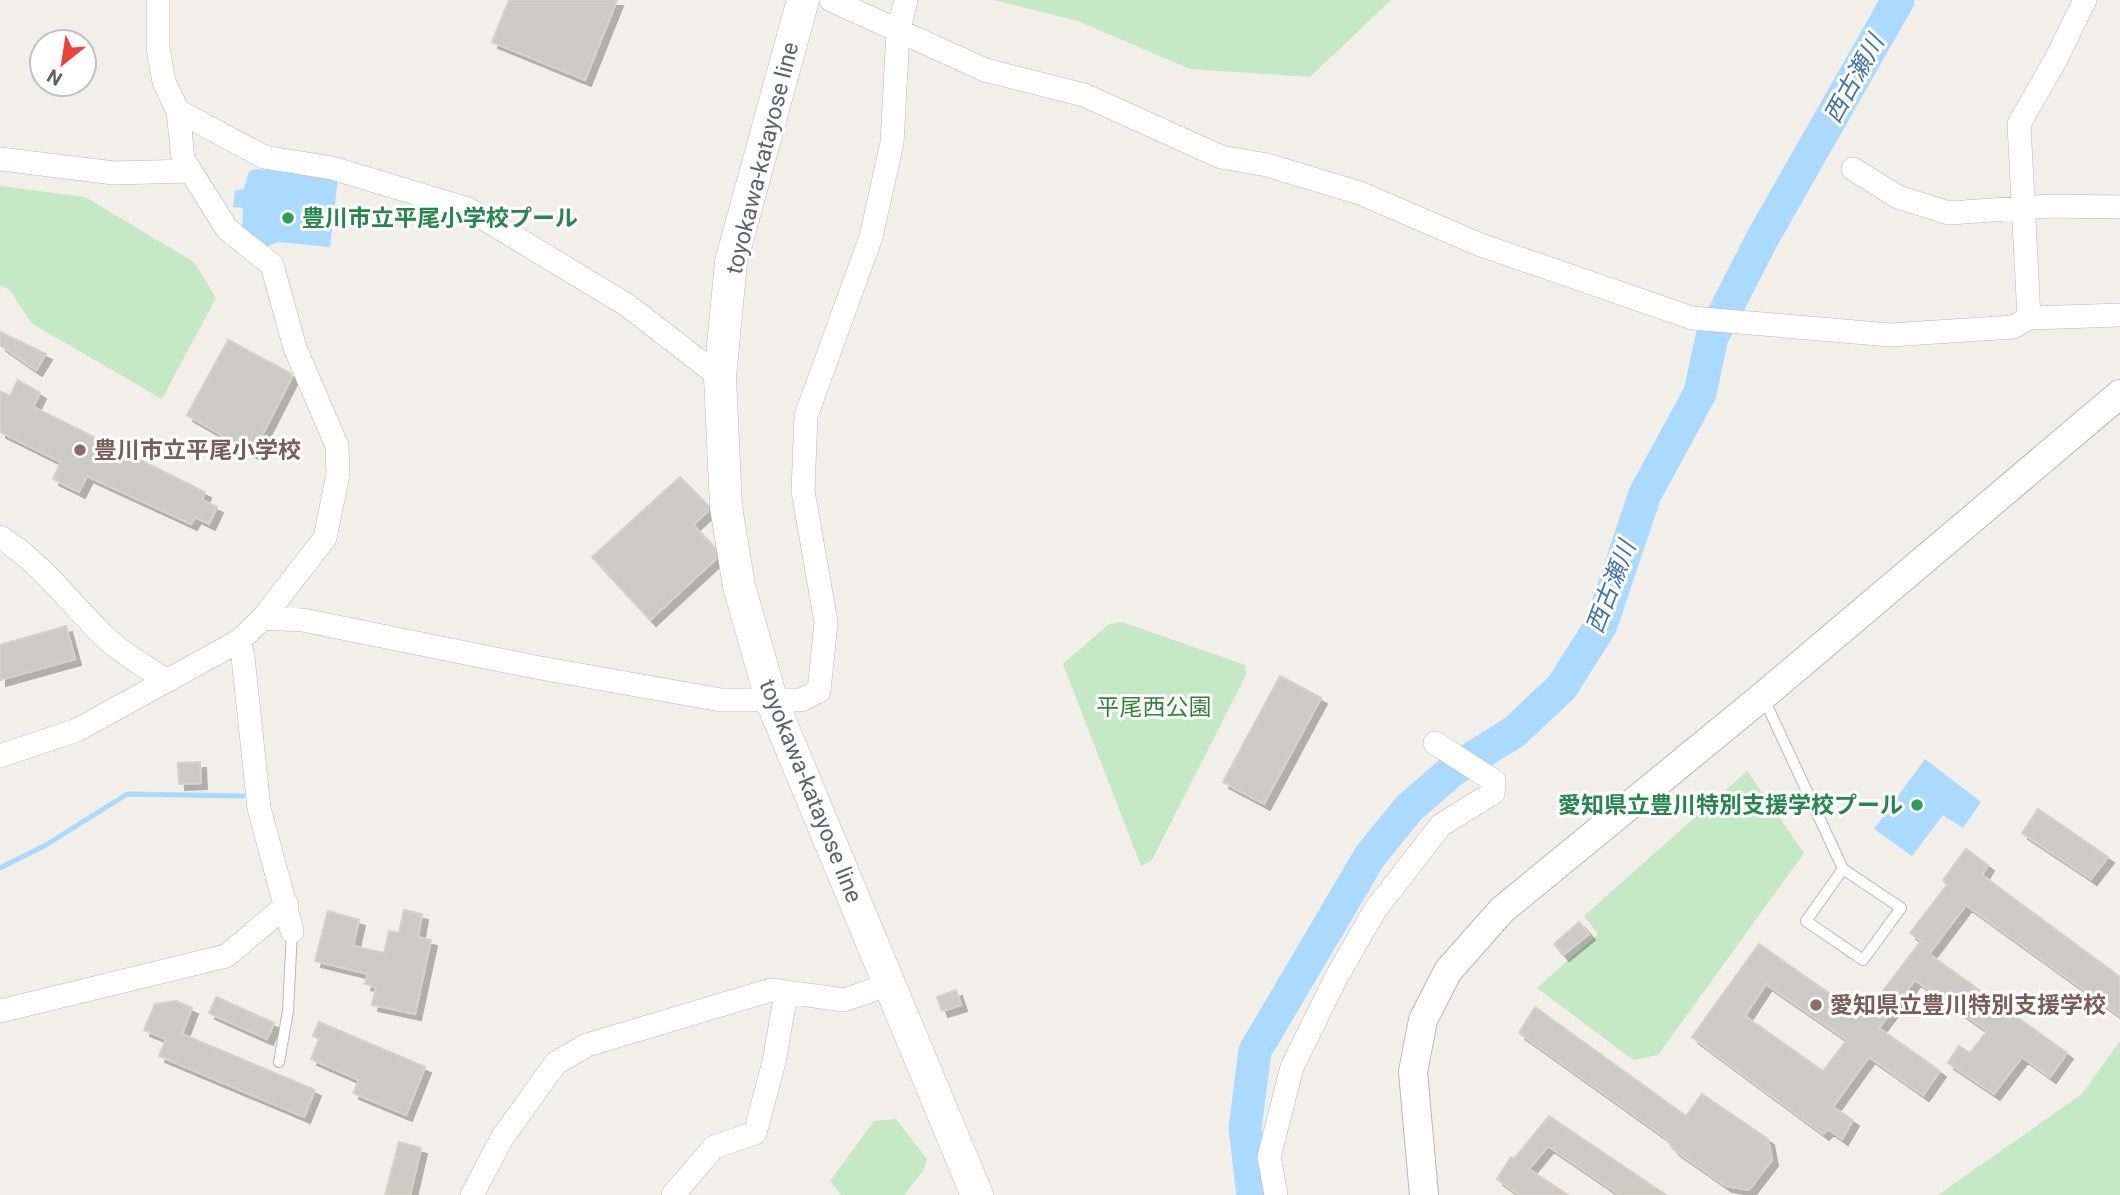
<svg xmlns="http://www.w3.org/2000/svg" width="2120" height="1195" viewBox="0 0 2120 1195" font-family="Roboto,'Noto Sans JP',sans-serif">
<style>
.green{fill:#c5e8c5}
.water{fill:#aadaff}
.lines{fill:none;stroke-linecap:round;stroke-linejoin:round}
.stream{stroke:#aadaff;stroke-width:5}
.river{stroke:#aadaff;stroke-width:33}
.building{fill:#cccac5;stroke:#d6d1c6;stroke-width:2;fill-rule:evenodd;filter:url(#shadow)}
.service-casing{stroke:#b5b8bc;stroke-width:12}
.minor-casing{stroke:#b5b8bc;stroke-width:24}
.tertiary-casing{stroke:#b5b8bc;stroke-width:30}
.secondary-casing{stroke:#b6babf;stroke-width:33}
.service{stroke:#fff;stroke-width:10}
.minor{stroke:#fff;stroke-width:23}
.tertiary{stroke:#fff;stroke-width:28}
.secondary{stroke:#fff;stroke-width:32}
.leisure-dot{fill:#2e9e5b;stroke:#fff;stroke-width:2.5}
.education-dot{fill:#8d6e63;stroke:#fff;stroke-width:2.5}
.labels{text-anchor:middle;stroke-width:6;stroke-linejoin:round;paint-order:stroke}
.street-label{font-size:23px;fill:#5f6368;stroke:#fff}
.leisure-label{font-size:23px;font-weight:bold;fill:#27864d;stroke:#fff;text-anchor:start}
.education-label{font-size:23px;font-weight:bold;fill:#785e54;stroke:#fff;text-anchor:start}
.park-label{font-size:23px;fill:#348238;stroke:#fff}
.water-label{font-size:24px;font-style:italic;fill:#4174aa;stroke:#fff}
</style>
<defs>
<filter id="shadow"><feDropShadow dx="6" dy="6" stdDeviation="0" flood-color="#0004"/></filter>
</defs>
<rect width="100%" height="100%" fill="#f1efe8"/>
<path class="green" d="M 994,0 L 1391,0 L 1310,77 L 1190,69 L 1078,21 Z
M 0,186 L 85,197 L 194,262 L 216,298 L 162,399 L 31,323 L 10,290 L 0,285 Z
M 1122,622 L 1245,665 L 1246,675 L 1152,860 L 1141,866 L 1063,664 L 1109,624 Z
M 1747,771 L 1804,853 L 1658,1055 L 1633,1060 L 1537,988 L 1598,934 L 1584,916 Z
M 2120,1041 L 2120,1195 L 1938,1195 L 2082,1094 Z
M 896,1119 L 927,1159 L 923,1171 L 904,1195 L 841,1195 L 830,1181 L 874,1121 Z"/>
<path class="water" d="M 257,169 L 338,177 L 330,247 L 279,242 L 265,247 L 242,228 L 243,208 L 233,207 L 235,191 L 244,189 L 249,171 Z
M 1925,759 L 1981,802 L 1963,828 L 1943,815 L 1912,856 L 1874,829 Z"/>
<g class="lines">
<path class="stream" d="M 0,868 L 46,845 L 127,794 L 243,796"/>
<path class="river" d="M 1253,1195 L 1245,1128 L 1255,1051 L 1370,856 L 1409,808 L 1453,770 L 1514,732 L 1562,687 L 1601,625 L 1645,494 L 1700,393 L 1712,337 L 1762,239 L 1898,0"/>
</g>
<path class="building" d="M 509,0 L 617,0 L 585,80 L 492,42 Z
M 0,332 L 46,354 L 36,370 L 0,345 Z
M 228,340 L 290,373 L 292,377 L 253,453 L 187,415 Z
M 18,380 L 40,393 L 33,407 L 205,492 L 202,500 L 217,507 L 209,524 L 195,517 L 191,524 L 87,476 L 79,492 L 53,479 L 61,462 L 0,432 L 0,391 L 10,396 Z
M 680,477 L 708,506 L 708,511 L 693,525 L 714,547 L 716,559 L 650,620 L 592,557 Z
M 66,626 L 75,659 L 0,680 L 0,645 Z
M 1280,676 L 1321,698 L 1264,804 L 1223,782 Z
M 200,762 L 201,783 L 179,784 L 178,763 Z
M 2038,809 L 2108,857 L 2091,879 L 2022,833 Z
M 1966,849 L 1988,865 L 1982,875 L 2120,977 L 2120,1016 L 1966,905 L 1929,954 L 2067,1053 L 2050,1077 L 2022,1057 L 1994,1094 L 1948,1063 L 1959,1046 L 1970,1053 L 1987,1031 L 1915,980 L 1879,1028 L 1940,1071 L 1923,1095 L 1869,1057 L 1833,1107 L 1853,1120 L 1842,1139 L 1828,1129 L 1823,1134 L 1692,1037 L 1759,944 L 1863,1017 L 1921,941 L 1910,933 L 1947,885 L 1943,880 ZM 1766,984 L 1847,1040 L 1823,1071 L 1745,1016 Z
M 404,910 L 422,914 L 418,937 L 431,940 L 415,1014 L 372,1005 L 376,987 L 365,984 L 368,974 L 315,961 L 328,911 L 359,920 L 353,946 L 384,953 L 389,931 L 399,933 Z
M 1579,922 L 1589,934 L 1563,955 L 1554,944 Z
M 956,990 L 961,1005 L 942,1011 L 937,997 Z
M 216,997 L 274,1023 L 267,1039 L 209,1013 Z
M 176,1001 L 192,1008 L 182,1034 L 315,1090 L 304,1117 L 159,1056 L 166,1039 L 144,1030 L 155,1004 Z
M 1535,1007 L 1686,1116 L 1702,1094 L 1768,1139 L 1772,1160 L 1749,1190 L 1726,1186 L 1673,1149 L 1666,1138 L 1519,1033 Z
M 319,1022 L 425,1067 L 406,1115 L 353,1093 L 359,1080 L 311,1059 L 319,1039 L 313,1036 Z
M 1549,1116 L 1666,1195 L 1620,1195 L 1548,1146 L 1529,1169 L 1568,1195 L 1519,1195 L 1497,1179 L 1511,1157 L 1514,1159 Z
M 399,1142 L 421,1148 L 410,1195 L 385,1195 Z"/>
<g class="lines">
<defs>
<path id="service" d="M 1764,699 L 1843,869 L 1901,908 L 1863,960 L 1806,921 L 1843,869
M 279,1062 L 288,1011 L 292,931"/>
<path id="minor" d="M 831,0 L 985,70 L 1084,95 L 1221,157 L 1267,165 L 1360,193 L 1478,244 L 1692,318 L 1890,335 L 2013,327 L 2029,318 L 2120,315
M 178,111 L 264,157 L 332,168 L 468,209 L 627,305 L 720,377
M 0,159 L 114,173 L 190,171
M 1853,169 L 1898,197 L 1949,213 L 2050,206 L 2120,207
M 2029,318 L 2019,124 L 2056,59 L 2085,0
M 0,537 C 43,564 69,602 105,637 C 122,654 147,667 167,681
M 263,618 L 303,620 L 535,667 L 721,700 L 801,700 L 819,691 L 826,622 L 803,491 L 806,416 L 871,237 L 892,143 L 898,33 L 906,0
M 239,641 L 243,657 L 259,808 L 292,931
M 0,756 L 77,730 L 239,641 L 263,618 L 325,538 L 338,474 L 337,446 L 295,348 L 272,265 L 227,229 L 183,159 L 178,111 L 164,82 L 158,48 L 158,0
M 0,1011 L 226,956 L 287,905
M 472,1195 L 502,1138 L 556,1063 L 587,1045 L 771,990 L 844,1000 L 890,984
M 673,1195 L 714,1147 L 755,1133 L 774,1062 L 786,993
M 1276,1195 L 1269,1157 L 1292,1067 L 1337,976 L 1375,910 L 1441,825 L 1493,793 L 1494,781 L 1435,743"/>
<path id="tertiary" d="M 1424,1195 L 1413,1072 L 1423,1020 L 1448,971 L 1502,910 L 1763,696 L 2120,394"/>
<path id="secondary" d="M 803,0 L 731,262 L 720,377 L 726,507 L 739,586 L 772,702 L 977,1195"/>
</defs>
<use href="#service" class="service-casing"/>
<use href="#minor" class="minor-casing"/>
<use href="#tertiary" class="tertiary-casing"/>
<use href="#secondary" class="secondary-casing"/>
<use href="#service" class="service"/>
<use href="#minor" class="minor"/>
<use href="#tertiary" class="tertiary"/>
<use href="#secondary" class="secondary"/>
</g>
<g class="leisure-dot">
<circle cx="288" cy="218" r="7"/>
<circle cx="1917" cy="805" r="7"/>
</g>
<g class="education-dot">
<circle cx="80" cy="450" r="7"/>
<circle cx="1816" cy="1005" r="7"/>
</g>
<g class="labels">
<g class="street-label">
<text transform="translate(762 158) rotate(-76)" y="8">toyokawa-katayose line</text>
<text transform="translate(811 791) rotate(68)" y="8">toyokawa-katayose line</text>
</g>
<g class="leisure-label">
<text x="302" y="226">豊川市立平尾小学校プール</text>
<text x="1903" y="813" text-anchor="end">愛知県立豊川特別支援学校プール</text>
</g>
<g class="education-label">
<text x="94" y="458">豊川市立平尾小学校</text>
<text x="1830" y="1013">愛知県立豊川特別支援学校</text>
</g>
<g class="park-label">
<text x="1154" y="715">平尾西公園</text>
</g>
<g class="water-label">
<text transform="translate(1854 79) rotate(-61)" y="8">西古瀬川</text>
<text transform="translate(1611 587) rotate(-69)" y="8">西古瀬川</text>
</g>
</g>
<g transform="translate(63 63) rotate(210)"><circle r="33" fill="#ffffff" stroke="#bfc1c3" stroke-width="2"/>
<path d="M0-5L12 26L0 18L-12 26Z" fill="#ea4335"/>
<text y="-10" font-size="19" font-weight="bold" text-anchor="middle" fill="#5f6368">N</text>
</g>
</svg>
